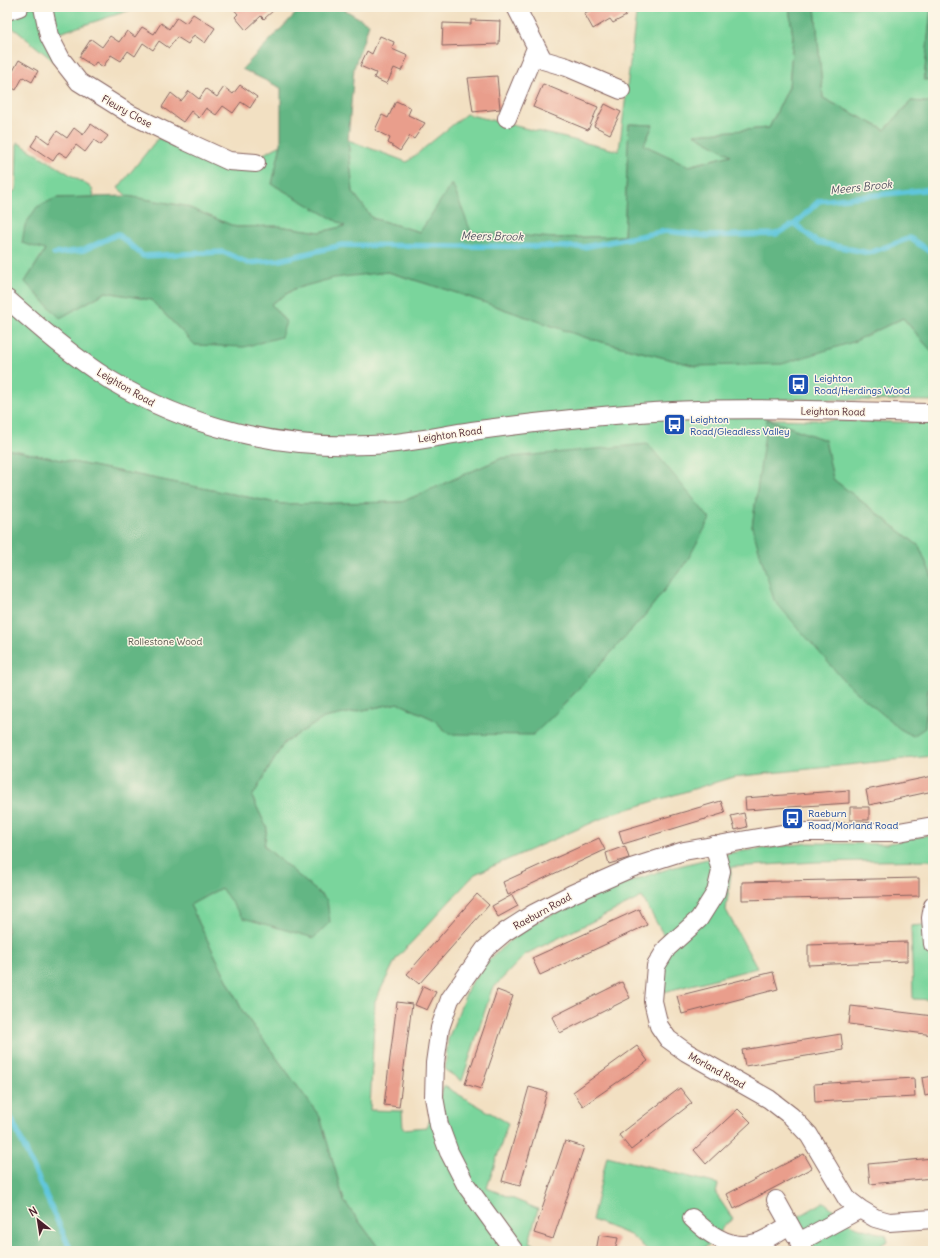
<svg xmlns="http://www.w3.org/2000/svg" width="940" height="1258" viewBox="0 0 940 1258" font-family="Delius,sans-serif">
<style>
.green{fill:#7ad59c;stroke:#627a64}
.forest{fill:#63b684;stroke:#566a58}
.lines{fill:none;stroke-linecap:round;stroke-linejoin:round}
.stream{stroke:#5fc6dc;stroke-width:5.5}
.building{fill:#e99e8c}
.minor-casing{stroke:#856360;stroke-width:20}
.minor{stroke:#fff;stroke-width:18}
.labels{text-anchor:middle;stroke-width:3;stroke-linejoin:round;paint-order:stroke}
.street-label{font-size:10px;fill:#4a1f2b;stroke:#fcf5e5}
.transit-label{font-size:10px;fill:#164399;stroke:#fcf5e5;text-anchor:start}
.park-label{font-size:10px;fill:#58564d;stroke:#fcf5e5}
.water-label{font-size:11px;font-style:italic;fill:#505160;stroke:#fcf5e5}
</style>
<rect width="100%" height="100%" fill="#fcf5e5"/>
<filter id="ink" filterUnits="userSpaceOnUse"><feTurbulence type="fractalNoise" baseFrequency=".025" numOctaves="2"/><feDisplacementMap in="SourceGraphic" scale="8" xChannelSelector="R" yChannelSelector="G"/><feConvolveMatrix kernelMatrix="1 2 1 2 8 2 1 2 1" color-interpolation-filters="sRGB"/></filter>
<filter id="wash" filterUnits="userSpaceOnUse"><feTurbulence type="fractalNoise" baseFrequency=".012" numOctaves="4" result="noise"/><feDisplacementMap in="SourceGraphic" scale="16" xChannelSelector="R" yChannelSelector="G"/><feGaussianBlur stdDeviation="0.9" result="paint"/><feColorMatrix in="noise" values="0 0 0 0 0 0 0 0 0 0 0 0 0 0 0 0 0 1.4 0 .05"/><feComposite in="paint" operator="in"/></filter>
<g filter="url(#wash)">
<rect width="100%" height="100%" fill="#f2e0c2"/>
<path class="green" d="M 7,7 L 140,7 L 56,34 L 61,67 L 7,23 Z
M 637,7 L 789,7 L 793,37 L 789,87 L 769,128 L 695,134 L 731,155 L 689,166 L 644,145 L 653,125 L 629,124 L 624,236 L 555,238 L 471,233 L 420,232 L 372,218 L 353,192 L 348,140 L 407,162 L 466,114 L 619,151 Z
M 815,7 L 931,7 L 924,80 L 933,79 L 933,103 L 911,101 L 885,130 L 823,98 Z
M 158,138 L 233,170 L 281,145 L 272,184 L 346,226 L 320,232 L 278,226 L 236,227 L 185,206 L 127,196 L 118,188 Z
M 17,142 L 92,188 L 94,197 L 56,198 L 45,250 L 25,282 L 60,318 L 106,292 L 151,300 L 195,345 L 286,322 L 271,304 L 294,289 L 334,277 L 388,272 L 457,293 L 587,338 L 696,366 L 853,342 L 903,318 L 933,353 L 933,401 L 778,399 L 768,419 L 933,423 L 933,579 L 919,546 L 833,479 L 825,440 L 768,419 L 752,527 L 925,728 L 928,690 L 933,680 L 933,756 L 733,777 L 612,814 L 475,874 L 396,959 L 375,1001 L 370,1110 L 402,1111 L 403,1129 L 427,1127 L 444,1086 L 508,1123 L 487,1188 L 538,1209 L 529,1242 L 549,1251 L 381,1251 L 344,1201 L 320,1117 L 243,1012 L 190,905 L 221,888 L 244,918 L 327,900 L 264,846 L 267,828 L 252,797 L 284,743 L 323,718 L 398,703 L 433,719 L 449,734 L 560,709 L 645,615 L 687,561 L 502,458 L 402,502 L 282,504 L 7,449 L 7,195 L 16,190 Z
M 933,834 L 933,860 L 816,862 L 732,867 L 726,910 L 757,968 L 664,992 L 663,934 L 642,897 L 526,954 L 492,989 L 462,1081 L 445,1070 L 448,1039 L 469,986 L 487,962 L 508,942 L 532,924 L 598,892 L 671,868 L 735,852 L 809,843 L 886,844 Z
M 933,924 L 933,1000 L 913,999 L 911,926 Z
M 607,1156 L 718,1184 L 716,1194 L 733,1219 C 719,1228 721,1232 712,1242 C 700,1256 666,1251 649,1251 L 630,1235 L 592,1220 Z
M 824,1202 L 854,1226 L 886,1235 L 888,1241 L 869,1251 L 816,1251 L 798,1217 Z"/>
<path class="forest" d="M 302,7 L 340,7 L 369,24 L 354,68 L 348,140 L 353,192 L 372,218 L 420,232 L 452,183 L 471,232 L 555,238 L 624,236 L 629,124 L 653,125 L 644,145 L 689,166 L 731,155 L 694,134 L 769,128 L 789,87 L 793,37 L 789,7 L 815,7 L 823,98 L 885,130 L 911,101 L 933,103 L 933,353 L 903,318 L 853,342 L 782,364 L 696,366 L 587,338 L 457,293 L 388,272 L 334,278 L 294,289 L 271,304 L 286,322 L 281,337 L 244,347 L 195,345 L 151,300 L 106,292 L 60,318 L 25,282 L 45,250 L 22,243 L 25,225 L 37,207 L 56,198 L 127,196 L 185,206 L 236,227 L 278,226 L 320,232 L 345,226 L 272,184 L 281,145 L 281,88 L 242,69 Z
M 931,7 L 933,7 L 933,79 L 924,80 Z
M 767,419 L 825,440 L 833,479 L 919,546 L 933,579 L 933,680 L 928,690 L 925,728 L 913,736 L 900,729 L 846,683 L 774,600 L 752,527 Z
M 648,444 L 710,519 L 687,561 L 645,615 L 560,709 L 533,735 L 449,734 L 433,719 L 398,703 L 324,718 L 284,743 L 252,797 L 267,828 L 264,846 L 327,900 L 330,922 L 314,938 L 243,918 L 221,888 L 190,905 L 243,1012 L 320,1117 L 344,1201 L 381,1251 L 7,1251 L 7,449 L 282,504 L 402,502 L 502,458 Z"/>
<g class="lines">
<path class="stream" d="M 795,224 L 817,242 L 869,253 L 910,238 L 933,254
M 54,254 L 84,250 L 118,234 L 143,256 L 223,252 L 248,263 L 280,260 L 342,245 L 584,247 L 666,231 L 706,236 L 776,234 L 795,224 L 819,201 L 933,189
M 7,1109 L 71,1251"/>
</g>
<g id="blocks">
<path class="building" d="M 232,7 L 273,7 L 275,9 L 264,19 L 261,16 L 246,30 L 235,17 L 238,14 Z
M 586,7 L 621,7 L 626,16 L 613,23 L 610,19 L 593,29 L 584,13 L 589,11 Z
M 193,14 L 215,28 L 205,43 L 194,35 L 188,44 L 177,37 L 169,48 L 159,41 L 153,50 L 143,43 L 135,56 L 128,51 L 121,61 L 111,55 L 103,67 L 96,62 L 93,66 L 79,57 L 91,39 L 102,47 L 110,36 L 119,42 L 127,31 L 135,37 L 142,27 L 154,34 L 161,23 L 169,29 L 177,17 L 186,23 Z
M 471,20 L 500,21 L 499,44 L 442,46 L 443,23 L 471,24 Z
M 380,36 L 394,42 L 392,49 L 408,56 L 401,71 L 394,68 L 387,84 L 374,78 L 376,73 L 360,66 L 367,51 L 372,54 Z
M 19,60 L 38,71 L 32,82 L 23,77 L 16,90 L 7,85 L 7,68 L 13,71 Z
M 497,76 L 500,109 L 473,112 L 468,78 Z
M 543,84 L 598,107 L 588,130 L 533,107 Z
M 240,85 L 257,97 L 250,108 L 241,102 L 233,113 L 223,106 L 216,115 L 206,108 L 199,118 L 191,111 L 183,122 L 162,107 L 171,93 L 181,101 L 189,91 L 199,99 L 206,89 L 217,97 L 224,87 L 233,94 Z
M 396,101 L 411,108 L 408,115 L 425,123 L 414,139 L 410,136 L 400,151 L 388,143 L 390,138 L 375,130 L 382,115 L 388,118 Z
M 605,104 L 621,112 L 610,134 L 594,126 Z
M 91,124 L 108,136 L 101,145 L 94,140 L 85,152 L 76,145 L 67,157 L 59,152 L 53,161 L 31,146 L 38,135 L 49,143 L 57,131 L 67,138 L 74,128 L 83,135 Z
M 933,776 L 933,791 L 869,805 L 866,790 Z
M 849,790 L 849,803 L 746,810 L 745,798 Z
M 721,801 L 725,813 L 623,844 L 619,831 Z
M 850,807 L 869,807 L 869,820 L 850,820 Z
M 744,813 L 747,827 L 735,830 L 731,816 Z
M 599,838 L 605,850 L 508,895 L 503,882 Z
M 625,846 L 629,858 L 609,864 L 606,853 Z
M 919,878 L 919,896 L 742,900 L 742,882 Z
M 477,894 L 489,905 L 419,984 L 407,974 Z
M 512,895 L 518,906 L 498,917 L 492,906 Z
M 639,909 L 647,925 L 540,975 L 532,958 Z
M 907,942 L 907,961 L 808,965 L 808,945 Z
M 773,972 L 778,989 L 682,1014 L 677,996 Z
M 622,982 L 630,998 L 560,1033 L 552,1017 Z
M 423,986 L 436,992 L 427,1010 L 415,1005 Z
M 497,990 L 513,996 L 481,1089 L 465,1084 Z
M 397,1002 L 412,1004 L 399,1107 L 384,1105 Z
M 851,1006 L 933,1016 L 933,1035 L 849,1024 Z
M 841,1034 L 843,1050 L 745,1066 L 742,1050 Z
M 637,1046 L 648,1061 L 583,1106 L 573,1092 Z
M 933,1076 L 933,1094 L 925,1096 L 922,1078 Z
M 914,1078 L 915,1097 L 815,1102 L 814,1084 Z
M 529,1087 L 547,1092 L 520,1186 L 502,1181 Z
M 680,1088 L 692,1103 L 631,1150 L 619,1135 Z
M 738,1109 L 751,1122 L 706,1164 L 694,1150 Z
M 565,1141 L 584,1147 L 553,1239 L 534,1233 Z
M 804,1154 L 812,1168 L 734,1209 L 727,1194 Z
M 933,1158 L 933,1178 L 870,1184 L 868,1164 Z
M 599,1235 L 618,1238 L 615,1251 L 596,1251 Z"/>
</g>
</g>
<g filter="url(#ink)">
<use href="#blocks" fill-opacity="0" stroke="#856360" stroke-width="1"/>
<g class="lines">
<defs>
<path id="minor" d="M 43,7 L 49,36 L 61,59 L 79,82 L 130,114 L 181,139 L 229,161 L 256,163
M 516,7 L 543,60 L 567,67 L 621,90
M 7,11 L 19,7
M 507,118 L 536,48
M 7,299 C 40,328 73,357 110,380 C 189,428 279,449 370,445 C 404,444 438,436 472,431 C 523,424 575,418 626,414 C 728,405 831,411 933,413
M 714,845 L 721,871 L 716,892 L 699,919 L 667,948 L 656,966 L 653,1001 L 659,1026 L 668,1039 L 686,1052 L 769,1099 L 791,1116 L 809,1135 L 847,1199 L 860,1209 L 875,1218 L 889,1222 L 933,1219
M 933,906 L 931,918 L 933,944
M 776,1200 L 796,1236
M 692,1218 C 707,1233 729,1249 752,1244 C 765,1242 778,1231 790,1225
M 514,1251 L 466,1185 L 449,1152 L 439,1125 L 434,1097 L 435,1063 L 440,1028 L 450,999 L 485,949 L 505,932 L 533,914 L 572,894 L 631,868 L 684,851 L 793,832 L 899,832 L 933,826
M 804,1251 L 799,1242 L 860,1209"/>
</defs>
<use href="#minor" class="minor-casing"/>
<use href="#minor" class="minor"/>
</g>
</g>
<defs>
<symbol id="bus-square" viewBox="-11 -11 22 22"><rect x="-9" y="-9" width="18" height="18" rx="4" fill="#1a4fb4" stroke="#fcf5e5"/><path d="M-5-6H5V4H4V6H2V4H-2V6H-4V4H-5ZM-3.5-4V0h7V-4ZM-3.5 1.2v1.5H-2V1.2ZM2 1.2v1.5H3.5V1.2Z" fill="#fff"/></symbol>
</defs>
<g fill-rule="evenodd">
<use href="#bus-square" x="786" y="372" width="25" height="25"/>
<use href="#bus-square" x="662" y="412" width="25" height="25"/>
<use href="#bus-square" x="780" y="806" width="25" height="25"/>
</g>
<g class="labels">
<g class="street-label">
<text transform="translate(127 111) rotate(29)" y="4">Fleury Close</text>
<text transform="translate(126 387) rotate(30)" y="4">Leighton Road</text>
<text transform="translate(833 411) rotate(1)" y="4">Leighton Road</text>
<text transform="translate(450 434) rotate(-8)" y="4">Leighton Road</text>
<text transform="translate(542 911) rotate(-29)" y="4">Raeburn Road</text>
<text transform="translate(717 1070) rotate(29)" y="4">Morland Road</text>
</g>
<g class="transit-label">
<text x="814" y="382">Leighton<tspan x="814" dy="12">Road/Herdings Wood</tspan></text>
<text x="690" y="423">Leighton<tspan x="690" dy="12">Road/Gleadless Valley</tspan></text>
<text x="808" y="817">Raeburn<tspan x="808" dy="12">Road/Morland Road</tspan></text>
</g>
<g class="park-label">
<text x="165" y="645">Rollestone Wood</text>
</g>
<g class="water-label">
<text transform="translate(861 187) rotate(-6)" y="4">Meers Brook</text>
<text transform="translate(492 236) rotate(1)" y="4">Meers Brook</text>
</g>
</g>
<rect width="940" height="1258" fill="none" stroke="#fcf5e5" stroke-width="24"/>
<g transform="translate(38 1220) rotate(330)" stroke="#fcf5e5" stroke-width="3" paint-order="stroke">
<path d="M0-3L7 15L0 10L-7 15Z" fill="#4a1f2b"/>
<text y="-6" font-size="11" font-weight="bold" text-anchor="middle" fill="#4a1f2b">N</text>
</g>
</svg>
